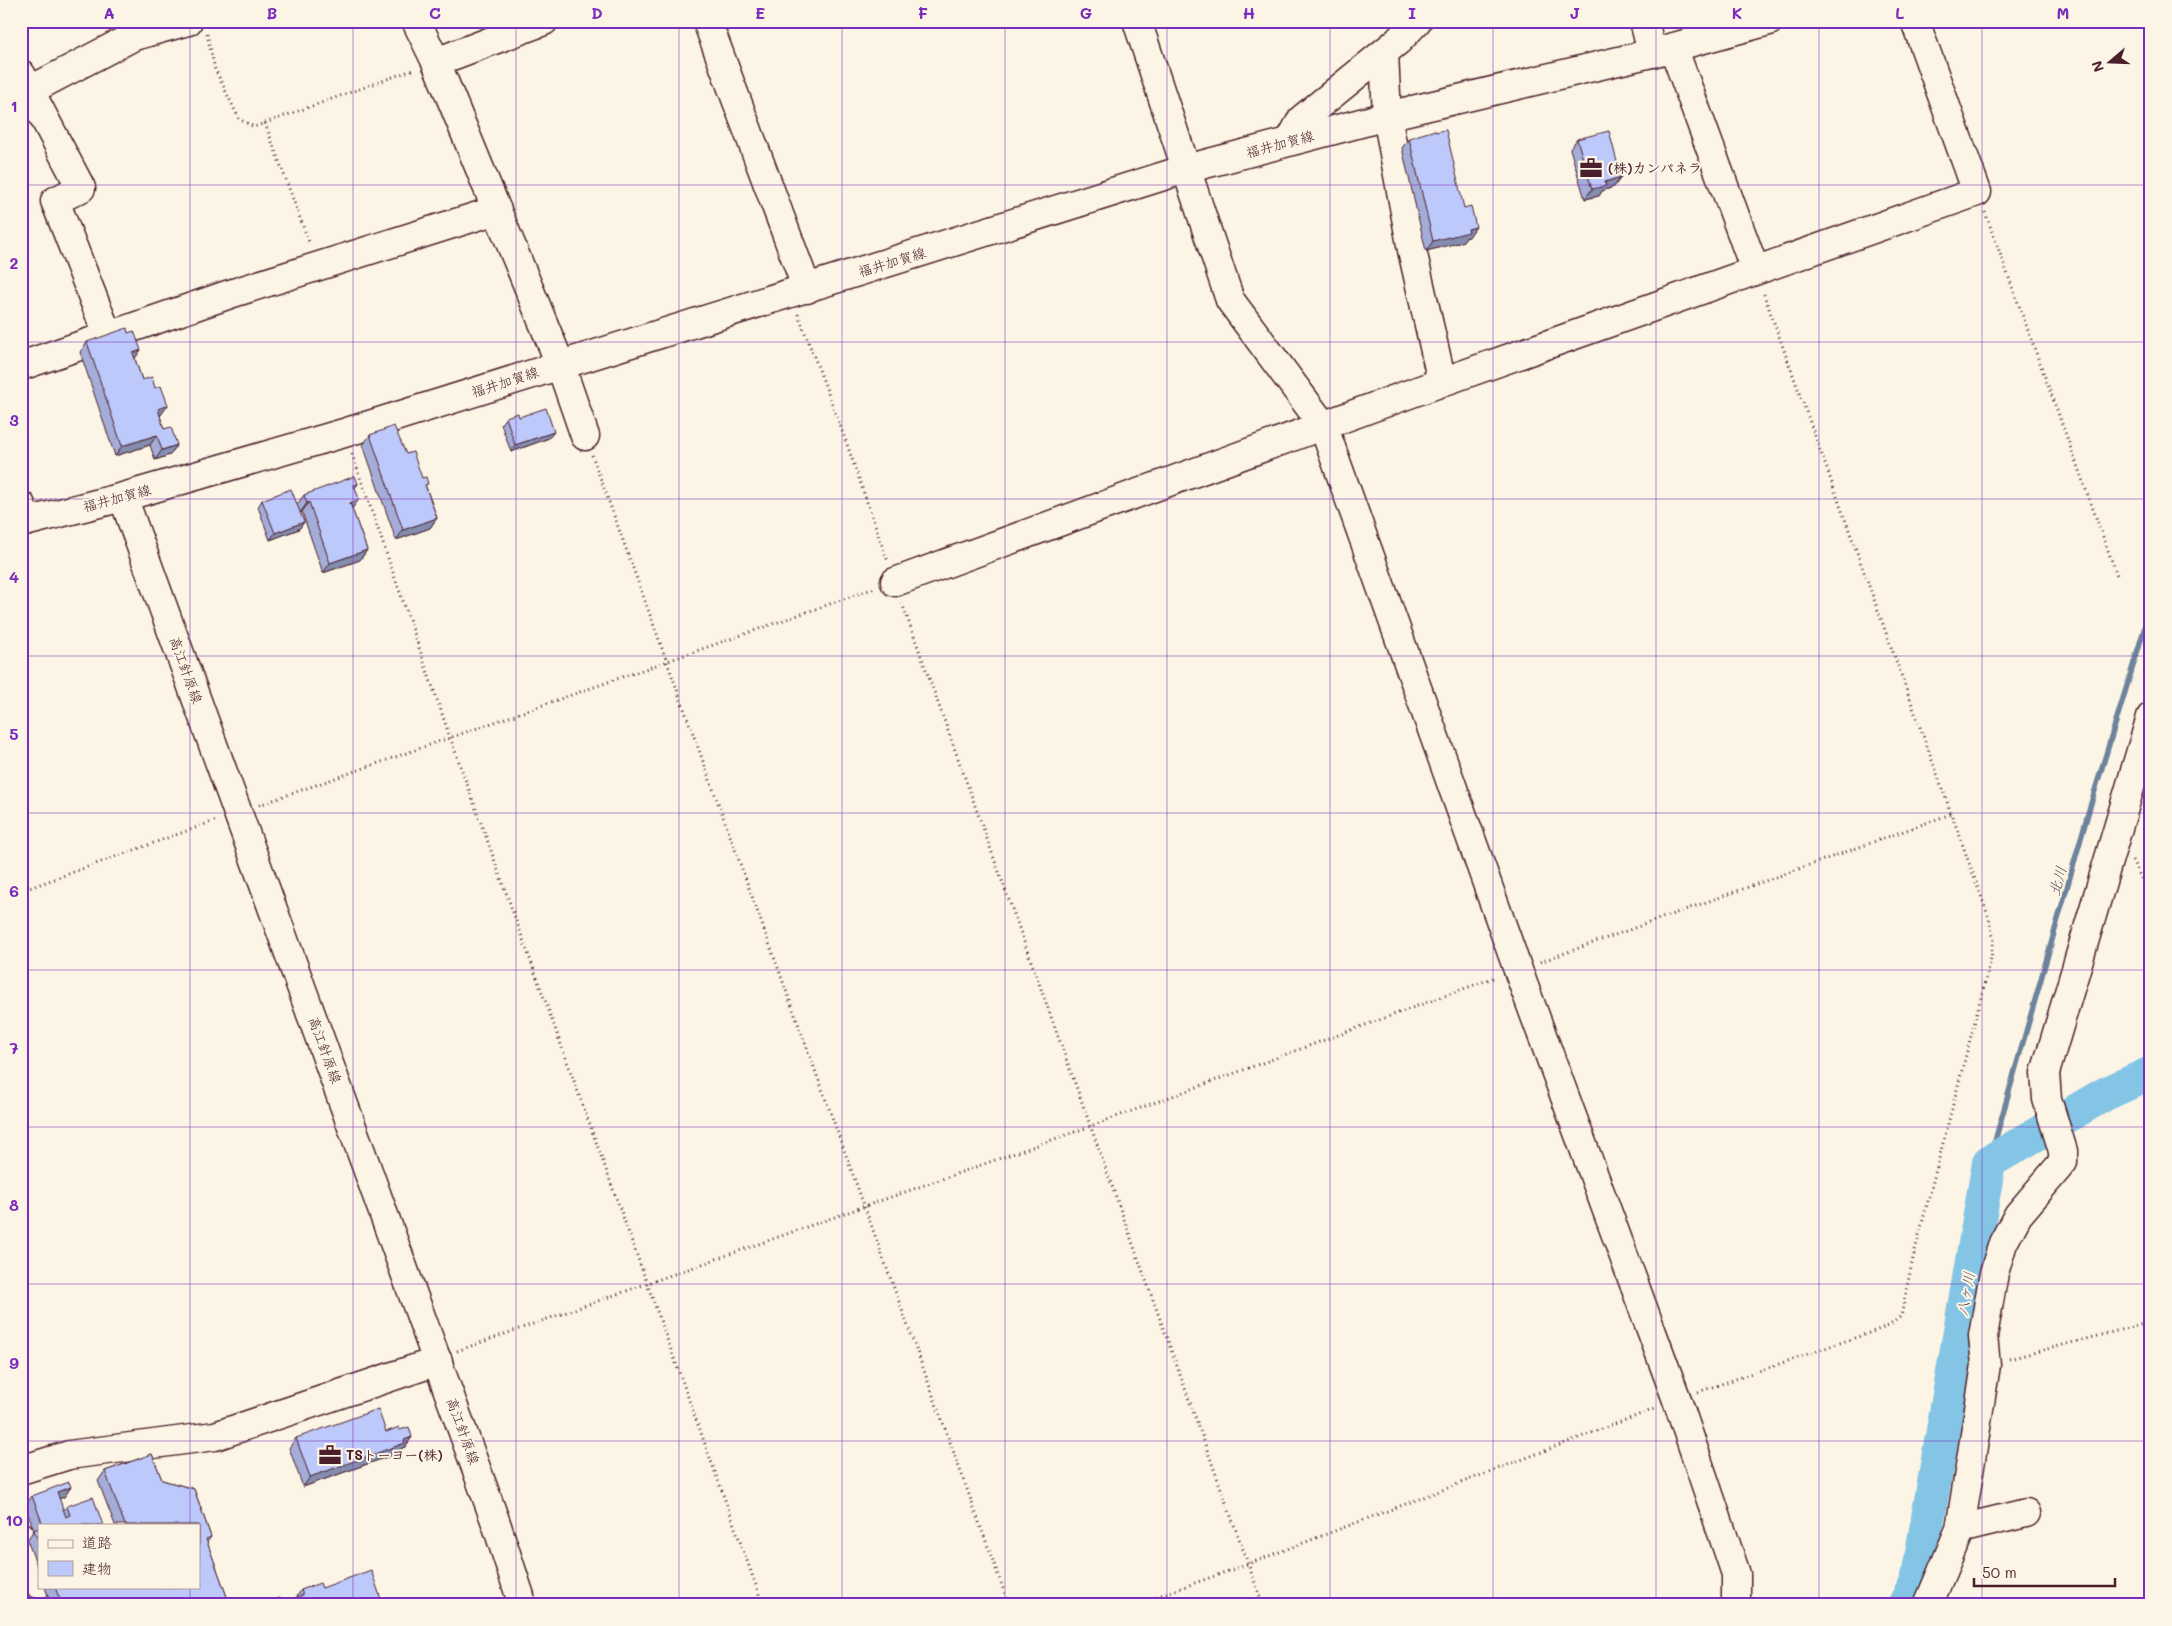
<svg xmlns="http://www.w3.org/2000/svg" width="2172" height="1626" viewBox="0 0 2172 1626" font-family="Mali,'Klee One',sans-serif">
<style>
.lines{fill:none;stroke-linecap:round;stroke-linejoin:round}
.stream{stroke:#6d839b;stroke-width:5.5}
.river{stroke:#84c5e5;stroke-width:34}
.minor-casing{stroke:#4a1f2b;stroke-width:31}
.major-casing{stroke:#4a1f2b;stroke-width:31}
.path{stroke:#4a1f2b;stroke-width:3;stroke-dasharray:1 4;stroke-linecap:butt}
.minor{stroke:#fcf5e5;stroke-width:28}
.major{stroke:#fcf5e5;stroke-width:28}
.wall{fill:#a3add7;stroke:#4a1f2b}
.shaded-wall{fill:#848daf;stroke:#4a1f2b}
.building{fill:#bdc9fa;stroke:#4a1f2b}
.grid{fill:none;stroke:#7b2cbf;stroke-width:1;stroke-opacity:0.55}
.labels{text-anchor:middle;stroke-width:4;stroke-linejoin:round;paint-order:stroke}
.street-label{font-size:14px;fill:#4a1f2b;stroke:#fcf5e5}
.poi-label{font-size:14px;font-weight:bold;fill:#4a1f2b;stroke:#fcf5e5;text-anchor:start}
.water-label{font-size:15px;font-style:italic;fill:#5b5163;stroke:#fcf5e5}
.neatline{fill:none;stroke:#7b2cbf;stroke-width:2}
.grid-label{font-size:16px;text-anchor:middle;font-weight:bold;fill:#7b2cbf}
</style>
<rect width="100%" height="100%" fill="#fcf5e5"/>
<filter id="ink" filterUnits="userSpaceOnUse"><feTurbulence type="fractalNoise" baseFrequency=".02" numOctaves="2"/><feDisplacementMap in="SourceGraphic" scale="10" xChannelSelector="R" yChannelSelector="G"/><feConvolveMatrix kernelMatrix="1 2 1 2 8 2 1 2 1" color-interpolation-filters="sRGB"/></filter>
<g filter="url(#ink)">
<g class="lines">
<path class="stream" d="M 1989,1162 L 2089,810 L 2151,607"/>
<path class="river" d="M 1904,1605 L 1917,1582 L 1989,1162 L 2105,1094 L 2151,1073"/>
<defs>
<path id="minor" d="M 416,21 L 436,62 L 560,364 L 585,436
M 707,21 L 807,289
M 1137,21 L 1230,300 L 1323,425 L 1518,970 L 1677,1400 L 1736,1574 L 1736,1605
M 1644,21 L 1652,53
M 1673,47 L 1755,270
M 1384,53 L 1387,116 L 1412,250 L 1442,382
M 436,62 L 544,21
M 21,74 L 81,188 L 55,201 L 108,336
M 21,95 L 134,36 L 188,21
M 1290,141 L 1302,119 L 1398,41 L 1417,21
M 21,366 L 230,294 L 497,210
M 21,505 L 28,521
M 895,582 L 1442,382 L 1977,192 L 1915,21
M 21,1470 L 69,1455 L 215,1436 L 438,1361
M 1960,1529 L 2026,1513
M 21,1536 L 39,1584
M 1928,1605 L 1960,1529 L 1986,1365 L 1983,1336 L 1994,1273 L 2003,1243 L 2018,1215 L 2063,1162 L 2063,1151 L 2047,1099 L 2045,1073 L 2151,717"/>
<path id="major" d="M 123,497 L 496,1523 L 520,1596 L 520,1605
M 21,523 L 123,497 L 344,433 L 1186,169 L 1387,116 L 1652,53 L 1769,21"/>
</defs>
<use href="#minor" class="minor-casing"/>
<use href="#major" class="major-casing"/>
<path class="path" d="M 207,34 L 215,69 L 239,119 L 254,127 L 415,69
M 265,123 L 310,245
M 1985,212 L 2118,578
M 798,314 L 843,433 L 888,562
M 352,454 L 450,737 L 763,1605
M 592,455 L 1009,1605
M 902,603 L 1263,1605
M 259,805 L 875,588
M 2132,860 L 2151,898
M 21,891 L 217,820
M 1540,962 L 1951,814
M 457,1351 L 1091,1126 L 1496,977
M 2009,1359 L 2151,1322
M 1698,1392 L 1889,1326 L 1901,1316 L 1913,1258 L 1990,963 L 1994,941 L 1989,918 L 1763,292
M 1133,1605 L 1248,1564 L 1657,1408"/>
<use href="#minor" class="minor"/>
<use href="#major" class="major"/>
</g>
<path class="wall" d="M 1409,138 L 1469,237 L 1465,238 L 1462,242 L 1426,251 L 1402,148 Z
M 1577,139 L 1621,177 L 1614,187 L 1602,191 L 1599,196 L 1585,199 L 1570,149 Z
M 87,342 L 135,359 L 142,380 L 155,388 L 168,405 L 160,416 L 164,429 L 177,445 L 170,455 L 155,460 L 150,445 L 115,456 L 80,352 Z
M 506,417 L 519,417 L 549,438 L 511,452 L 501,424 Z
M 370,435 L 406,454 L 422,478 L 426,487 L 437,518 L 430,528 L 396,540 L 363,445 Z
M 358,484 L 355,488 L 352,509 L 367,550 L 360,560 L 323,573 L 302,512 L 300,513 L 304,522 L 299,529 L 270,540 L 258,507 L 262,500 L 297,504 L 304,495 Z
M 400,1430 L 412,1437 L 405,1447 L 402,1448 L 398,1453 L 303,1487 L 289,1448 L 296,1438 Z
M 152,1454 L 162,1480 L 194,1489 L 211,1537 L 207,1542 L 230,1605 L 51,1605 L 45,1587 L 199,1587 L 199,1525 L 115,1525 L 98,1481 L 105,1471 Z
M 71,1487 L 64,1497 L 59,1499 L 63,1511 L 67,1506 L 103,1525 L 39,1525 L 39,1571 L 27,1540 L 34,1530 L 25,1506 L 32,1496 Z
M 322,1588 L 384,1605 L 268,1605 L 271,1601 L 282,1603 L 296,1598 L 301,1590 Z"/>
<path class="shaded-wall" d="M 1621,177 L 1614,187 L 1602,191 L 1599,196 L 1585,199 L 1592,189 L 1605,182 Z
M 1476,227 L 1469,237 L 1465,238 L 1462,242 L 1426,251 L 1433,241 L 1468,229 Z
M 141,350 L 134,360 L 133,353 Z
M 168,405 L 161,415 L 151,419 L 158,409 Z
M 554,432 L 549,438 L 511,452 L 515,445 Z
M 157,435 L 150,445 L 115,456 L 122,446 Z
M 177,445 L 170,455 L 155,460 L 162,450 Z
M 359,499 L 352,509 L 343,513 L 350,503 Z
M 309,502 L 302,512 L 300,513 L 307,503 Z
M 437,518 L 430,528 L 396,540 L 403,530 Z
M 304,522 L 299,529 L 270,540 L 275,533 Z
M 367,550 L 360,560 L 323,573 L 330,563 Z
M 412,1437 L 405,1447 L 402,1448 L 398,1453 L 303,1487 L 310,1477 Z
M 71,1487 L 64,1497 L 50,1502 L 57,1492 Z"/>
<path class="building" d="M 1435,130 L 1435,132 L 1446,130 L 1464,208 L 1471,206 L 1476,227 L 1468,229 L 1469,232 L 1433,241 L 1409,138 Z
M 1609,131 L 1621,177 L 1605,182 L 1606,186 L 1592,189 L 1577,139 Z
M 127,328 L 128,333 L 134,331 L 141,350 L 133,353 L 142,380 L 152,377 L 155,388 L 161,386 L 168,405 L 158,409 L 164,429 L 171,427 L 177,445 L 162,450 L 157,435 L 122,446 L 87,342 Z
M 546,408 L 554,432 L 515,445 L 506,417 L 518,413 L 519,417 Z
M 394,426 L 406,454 L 413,452 L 422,478 L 426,477 L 428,484 L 425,485 L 437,518 L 403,530 L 370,435 Z
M 355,476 L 358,484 L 354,485 L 359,499 L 350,503 L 367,550 L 330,563 L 309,502 L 307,503 L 304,495 Z
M 291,489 L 304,522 L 275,533 L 262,500 Z
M 378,1409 L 386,1432 L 399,1427 L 400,1430 L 409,1427 L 412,1437 L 404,1440 L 405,1443 L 310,1477 L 296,1438 Z
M 152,1454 L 162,1480 L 194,1489 L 211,1537 L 206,1539 L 230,1605 L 62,1605 L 55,1587 L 199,1587 L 199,1525 L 125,1525 L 105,1471 Z
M 69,1482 L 71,1487 L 57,1492 L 66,1517 L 70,1515 L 67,1506 L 93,1497 L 103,1525 L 43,1525 L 32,1496 Z
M 39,1528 L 39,1543 L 34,1530 Z
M 371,1570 L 383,1605 L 272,1605 L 271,1601 L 280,1598 L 282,1603 L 303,1595 L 301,1590 L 320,1583 L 322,1588 Z"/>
</g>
<path class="grid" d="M 190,21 L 190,1525M 353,21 L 353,1605M 516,21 L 516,1605M 679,21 L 679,1605M 842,21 L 842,1605M 1005,21 L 1005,1605M 1167,21 L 1167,1605M 1330,21 L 1330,1605M 1493,21 L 1493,1605M 1656,21 L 1656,1605M 1819,21 L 1819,1605M 1982,21 L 1982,1605M 21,185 L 2151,185M 21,342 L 2151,342M 21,499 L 2151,499M 21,656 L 2151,656M 21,813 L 2151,813M 21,970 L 2151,970M 21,1127 L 2151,1127M 21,1284 L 2151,1284M 21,1441 L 2151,1441M 190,1587 L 190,1605"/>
<defs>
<symbol id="office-bare" viewBox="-9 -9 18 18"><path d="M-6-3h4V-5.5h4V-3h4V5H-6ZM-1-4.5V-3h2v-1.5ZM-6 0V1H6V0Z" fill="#4a1f2b" stroke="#fcf5e5" stroke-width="2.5" paint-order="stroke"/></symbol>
</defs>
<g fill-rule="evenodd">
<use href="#office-bare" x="1575" y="152" width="32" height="32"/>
<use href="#office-bare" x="314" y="1439" width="32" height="32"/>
</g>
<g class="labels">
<g class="street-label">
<text transform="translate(1280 144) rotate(-15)" y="5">福井加賀線</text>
<text transform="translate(892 262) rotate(-17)" y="5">福井加賀線</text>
<text transform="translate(505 382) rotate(-18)" y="5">福井加賀線</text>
<text transform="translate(117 498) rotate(-15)" y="5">福井加賀線</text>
<text transform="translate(186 670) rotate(70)" y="5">高江針原線</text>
<text transform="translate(325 1050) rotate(70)" y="5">高江針原線</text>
<text transform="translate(463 1431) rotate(70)" y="5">高江針原線</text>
</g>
<g class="poi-label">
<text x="1608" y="173">(株)カンパネラ</text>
<text x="346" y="1460">TSトーヨー(株)</text>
</g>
<g class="water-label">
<text transform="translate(2058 881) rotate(-74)" y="5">北川</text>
<text transform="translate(1966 1294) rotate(-80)" y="5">八ヶ川</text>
</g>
</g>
<rect width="2172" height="1626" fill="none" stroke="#fcf5e5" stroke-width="55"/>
<rect x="38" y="1524" width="162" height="65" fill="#fcf5e5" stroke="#b59f9b"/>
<rect x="48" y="1540" width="25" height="8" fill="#fcf5e5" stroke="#b59f9b"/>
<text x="82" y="1548" font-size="15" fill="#4a1f2b">道路</text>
<rect x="48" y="1561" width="25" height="15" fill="#bdc9fa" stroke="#b59f9b"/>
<text x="82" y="1574" font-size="15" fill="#4a1f2b">建物</text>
<g transform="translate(2110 62) rotate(251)" stroke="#fcf5e5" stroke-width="4" paint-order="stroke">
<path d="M0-4L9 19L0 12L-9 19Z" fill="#4a1f2b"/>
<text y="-8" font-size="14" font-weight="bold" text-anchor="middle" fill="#4a1f2b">N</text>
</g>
<path d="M1974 1578v8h141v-8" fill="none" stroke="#4a1f2b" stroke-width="2.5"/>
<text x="1982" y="1578" font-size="15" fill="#4a1f2b" stroke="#fcf5e5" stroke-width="4" paint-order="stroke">50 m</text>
<rect x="28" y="28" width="2116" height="1570" class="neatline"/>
<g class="grid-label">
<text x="109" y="19">A</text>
<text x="272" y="19">B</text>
<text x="435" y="19">C</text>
<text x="597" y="19">D</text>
<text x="760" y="19">E</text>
<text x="923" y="19">F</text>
<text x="1086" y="19">G</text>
<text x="1249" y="19">H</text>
<text x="1412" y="19">I</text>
<text x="1575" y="19">J</text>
<text x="1737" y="19">K</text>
<text x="1900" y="19">L</text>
<text x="2063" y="19">M</text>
<text x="14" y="112">1</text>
<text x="14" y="269">2</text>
<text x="14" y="426">3</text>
<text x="14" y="583">4</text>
<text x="14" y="740">5</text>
<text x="14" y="897">6</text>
<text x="14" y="1054">7</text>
<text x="14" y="1211">8</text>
<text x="14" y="1369">9</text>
<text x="14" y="1526">10</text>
</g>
</svg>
